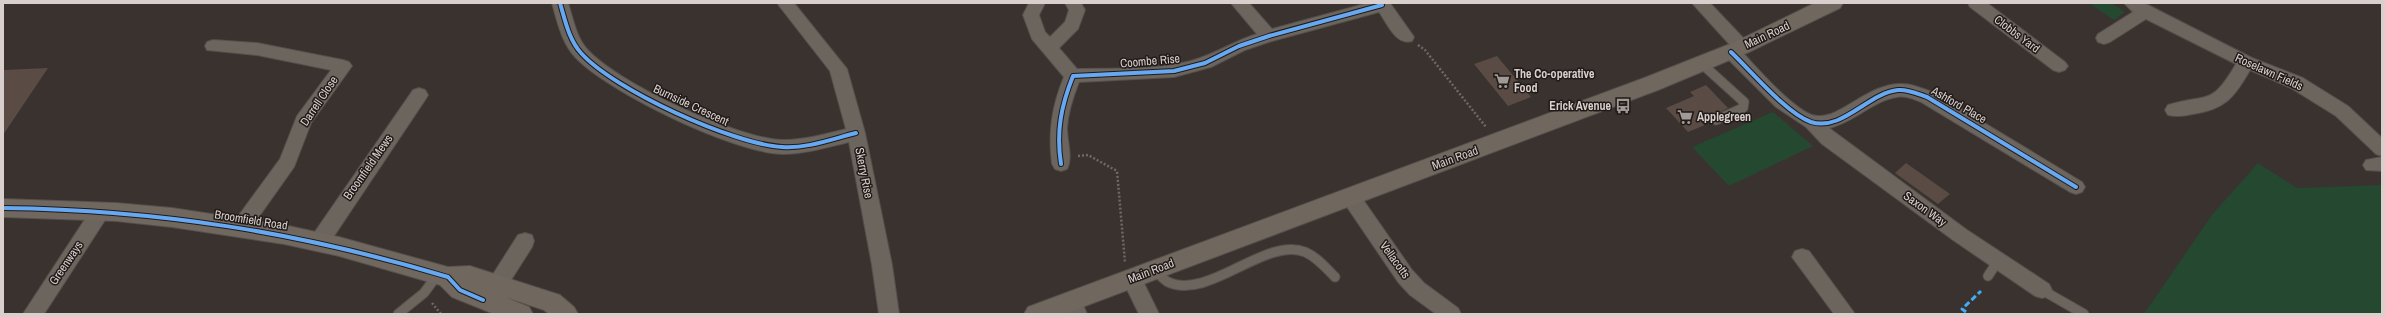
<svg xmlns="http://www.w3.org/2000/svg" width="2385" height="317" viewBox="0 0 2385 317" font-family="'Archivo Narrow',sans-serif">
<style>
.green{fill:#254831}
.building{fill:#5a4c44}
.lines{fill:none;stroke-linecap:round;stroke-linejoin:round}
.lane-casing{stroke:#554f4c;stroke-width:11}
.street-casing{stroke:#554f4c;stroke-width:2}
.secondary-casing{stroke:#554f4c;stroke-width:2}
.path{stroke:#6f6965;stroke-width:2.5;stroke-dasharray:2 2;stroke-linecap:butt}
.lane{stroke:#6b655e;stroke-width:9}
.street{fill:#6b655e;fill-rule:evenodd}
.secondary{fill:#70685f;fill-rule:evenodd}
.quiet{stroke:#42abf6;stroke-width:3;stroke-dasharray:6 3;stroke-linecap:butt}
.cycleway-casing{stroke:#201a18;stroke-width:6}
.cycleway{stroke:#66a8f1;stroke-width:4}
.labels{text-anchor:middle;stroke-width:3;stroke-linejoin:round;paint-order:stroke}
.street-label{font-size:12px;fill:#d9d0cd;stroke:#201a18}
.poi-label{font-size:12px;font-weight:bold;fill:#d9d0cd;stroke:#201a18;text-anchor:start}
</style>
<rect width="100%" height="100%" fill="#39322f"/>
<path class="green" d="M 2089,3 L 2111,3 L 2125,12 L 2114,20 Z
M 1773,112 L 1813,146 L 1729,186 L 1692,147 Z
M 2258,163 L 2297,188 L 2382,185 L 2382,314 L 2144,314 L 2212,215 Z"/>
<path class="building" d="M 1497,56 L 1531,97 L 1508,106 L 1474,64 Z
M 48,68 L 3,135 L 3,70 Z
M 1706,85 L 1728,108 L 1701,122 L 1705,125 L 1688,132 L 1666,108 L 1694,96 L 1690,92 Z
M 1906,163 L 1950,194 L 1938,204 L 1895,173 Z"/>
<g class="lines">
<defs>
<path id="lane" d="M 1702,64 L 1744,102 L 1743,108 L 1716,120
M 1155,270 C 1159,274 1164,280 1168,282 C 1208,301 1266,236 1305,252 C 1317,257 1326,268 1335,277
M 1988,276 L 1998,261
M 2042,290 L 2084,314
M 398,314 L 424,293 L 438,274"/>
<path id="street" d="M 552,3 L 568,3 C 573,18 576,36 586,48 C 616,83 738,139 783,140 C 804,140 826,134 846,129 L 830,71 L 777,3 L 794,3 L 847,69 L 865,133 L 892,265 L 899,314 L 879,314 L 872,265 L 849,142 C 828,147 805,154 783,154 C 734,153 610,93 576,58 C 562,44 557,21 552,3 Z
M 1029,3 L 1045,3 L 1039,15 L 1045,32 L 1050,37 L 1065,22 L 1069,10 L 1065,3 L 1081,3 L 1085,10 L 1078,29 L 1059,48 L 1077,69 C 1115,68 1165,71 1200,58 C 1220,51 1237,40 1257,34 L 1231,3 L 1249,3 L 1272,29 L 1368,3 L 1390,3 L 1414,37 L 1412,41 C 1396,46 1387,23 1379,12 L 1272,41 L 1245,50 L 1211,67 L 1174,77 L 1079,82 C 1073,97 1068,112 1067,128 C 1067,141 1073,158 1067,169 L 1061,171 L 1055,169 L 1052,164 C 1048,132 1052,106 1064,77 L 1032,39 L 1023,15 Z
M 1692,3 L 1710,3 L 1748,43 L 1750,47 L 1748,51 L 1743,53 C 1759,70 1791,107 1812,115 C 1818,117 1825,116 1831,114 C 1853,105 1877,82 1903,84 C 1913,84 1923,89 1933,92 L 2082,182 L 2085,187 L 2082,192 L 2076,194 L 2070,192 L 1921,102 C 1913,99 1905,95 1897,97 C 1874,100 1853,123 1829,128 L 1967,230 L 2049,284 L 2052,290 L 2049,296 L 2042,298 L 2035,296 L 1953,240 L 1822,144 L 1806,127 L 1776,107 L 1725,56 L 1723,52 L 1725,48 L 1731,46 Z
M 1968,3 L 1987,3 L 2065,62 L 2068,66 L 2065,70 L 2059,72 L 2053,70 L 1970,7 Z
M 2124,3 L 2144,3 L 2252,58 L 2303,78 L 2348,106 L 2382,138 L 2382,156 L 2376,154 L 2336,116 L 2291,88 L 2250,70 C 2234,98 2225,109 2193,114 C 2184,116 2176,117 2168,115 L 2165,110 L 2168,105 C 2208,93 2211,107 2236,64 L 2146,19 L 2110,42 L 2104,44 L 2098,42 L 2096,38 L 2098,34 L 2133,12 Z
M 213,40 L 257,43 L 343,60 L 349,62 L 352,66 L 311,123 L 294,167 L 248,232 L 241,235 L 234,232 L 232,227 L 234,222 L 280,159 L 297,116 L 331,70 L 257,55 L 207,50 L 205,46 L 207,42 Z
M 419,88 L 425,90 L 428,95 L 425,100 L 326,248 L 319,250 L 312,248 L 310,242 L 312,236 L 413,90 Z
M 2382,157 L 2382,171 L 2366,170 L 2363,165 L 2366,160 Z
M 1350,189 L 1357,191 L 1412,270 L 1424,283 L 1458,308 L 1461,314 L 1436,314 L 1410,295 L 1398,282 L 1343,201 L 1341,196 L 1343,191 Z
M 100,204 L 107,207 L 109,212 L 107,217 L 44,314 L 23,314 L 93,207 Z
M 525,233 L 532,235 L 534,241 L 532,247 L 504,291 L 497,293 L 490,291 L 487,285 L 490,279 L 518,235 Z
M 1802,249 L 1809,251 L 1855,314 L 1834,314 L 1792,257 L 1795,251 Z
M 1132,271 L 1139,273 L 1159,314 L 1139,314 L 1122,279 L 1125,273 Z
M 1072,294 L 1079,296 L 1087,314 L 1067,314 L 1062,302 L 1065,296 Z"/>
<path id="secondary" d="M 1815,3 L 1843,3 L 1840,8 L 1749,52 L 1658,90 L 1064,314 L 1024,314 L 1028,307 L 1644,78 L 1735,42 Z
M 3,199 L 116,203 L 172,208 L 284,225 L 339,237 L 448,267 L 470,266 L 560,295 L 574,307 L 578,314 L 549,314 L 544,310 L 505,297 L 529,307 L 533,314 L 494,314 L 452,297 L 440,285 L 339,256 L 284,244 L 172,227 L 116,221 L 3,217 Z"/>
</defs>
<use href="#lane" class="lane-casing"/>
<use href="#street" class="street-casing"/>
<use href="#secondary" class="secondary-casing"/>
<path class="path" d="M 1418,45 L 1425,50 L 1486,127
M 1078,156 L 1088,155 L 1117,171 L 1125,262
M 432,303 L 441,314"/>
<use href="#lane" class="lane"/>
<use href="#street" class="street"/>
<use href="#secondary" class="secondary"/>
<path class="quiet" d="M 1966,312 L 1962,309 L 1981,291"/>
<defs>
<path id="cycleway" d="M 560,3 C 565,20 569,40 581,53 C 614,90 733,144 782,147 C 806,149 832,139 856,133
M 1731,52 C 1751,71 1786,113 1811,122 C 1842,132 1868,93 1898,90 C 1908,89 1918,94 1927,97 L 2076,187
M 1061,164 C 1056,132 1061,106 1073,76 L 1174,71 L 1205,63 L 1239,46 L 1269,36 L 1382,5
M 3,208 C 159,210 299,232 448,277 L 460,290 L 483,300"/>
</defs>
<use href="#cycleway" class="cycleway-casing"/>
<use href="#cycleway" class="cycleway"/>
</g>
<defs>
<symbol id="supermarket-bare" viewBox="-9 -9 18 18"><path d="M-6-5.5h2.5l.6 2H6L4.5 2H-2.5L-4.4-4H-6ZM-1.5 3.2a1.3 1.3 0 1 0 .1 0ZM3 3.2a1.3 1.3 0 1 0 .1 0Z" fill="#a19996" stroke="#201a18" stroke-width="2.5" paint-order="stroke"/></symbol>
<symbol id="bus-bare" viewBox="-9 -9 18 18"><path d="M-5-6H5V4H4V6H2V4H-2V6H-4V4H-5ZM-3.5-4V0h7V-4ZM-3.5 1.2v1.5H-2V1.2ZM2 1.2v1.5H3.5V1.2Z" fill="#a19996" stroke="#201a18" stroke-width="2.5" paint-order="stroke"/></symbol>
</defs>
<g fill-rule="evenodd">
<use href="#supermarket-bare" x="1491" y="70" width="22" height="22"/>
<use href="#bus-bare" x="1612" y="95" width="22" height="22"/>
<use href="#supermarket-bare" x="1674" y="106" width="22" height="22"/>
</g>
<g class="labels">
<g class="street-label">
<text transform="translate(2017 34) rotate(37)" y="4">Clobbs Yard</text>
<text transform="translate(1767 35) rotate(-25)" y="4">Main Road</text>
<text transform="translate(1150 61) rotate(-5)" y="4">Coombe Rise</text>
<text transform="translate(2269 72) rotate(24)" y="4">Roselawn Fields</text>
<text transform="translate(319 101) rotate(-56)" y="4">Darrell Close</text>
<text transform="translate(691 105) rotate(25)" y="4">Burnside Crescent</text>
<text transform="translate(1959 105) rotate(30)" y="4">Ashford Place</text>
<text transform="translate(1455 158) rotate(-20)" y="4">Main Road</text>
<text transform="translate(368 167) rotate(-55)" y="4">Broomfield Mews</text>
<text transform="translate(864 173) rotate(79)" y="4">Skerry Rise</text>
<text transform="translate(1925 209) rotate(36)" y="4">Saxon Way</text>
<text transform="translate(251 220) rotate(9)" y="4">Broomfield Road</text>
<text transform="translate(1395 260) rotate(54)" y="4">Vellacotts</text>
<text transform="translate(66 263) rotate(-56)" y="4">Greenways</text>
<text transform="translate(1151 271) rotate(-21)" y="4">Main Road</text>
</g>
<g class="poi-label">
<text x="1514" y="78">The Co-operative<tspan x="1514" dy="14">Food</tspan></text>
<text x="1611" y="110" text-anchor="end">Erick Avenue</text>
<text x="1697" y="121">Applegreen</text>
</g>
</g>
<rect width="2385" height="317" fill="none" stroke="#d9d0cd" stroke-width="8"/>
</svg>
